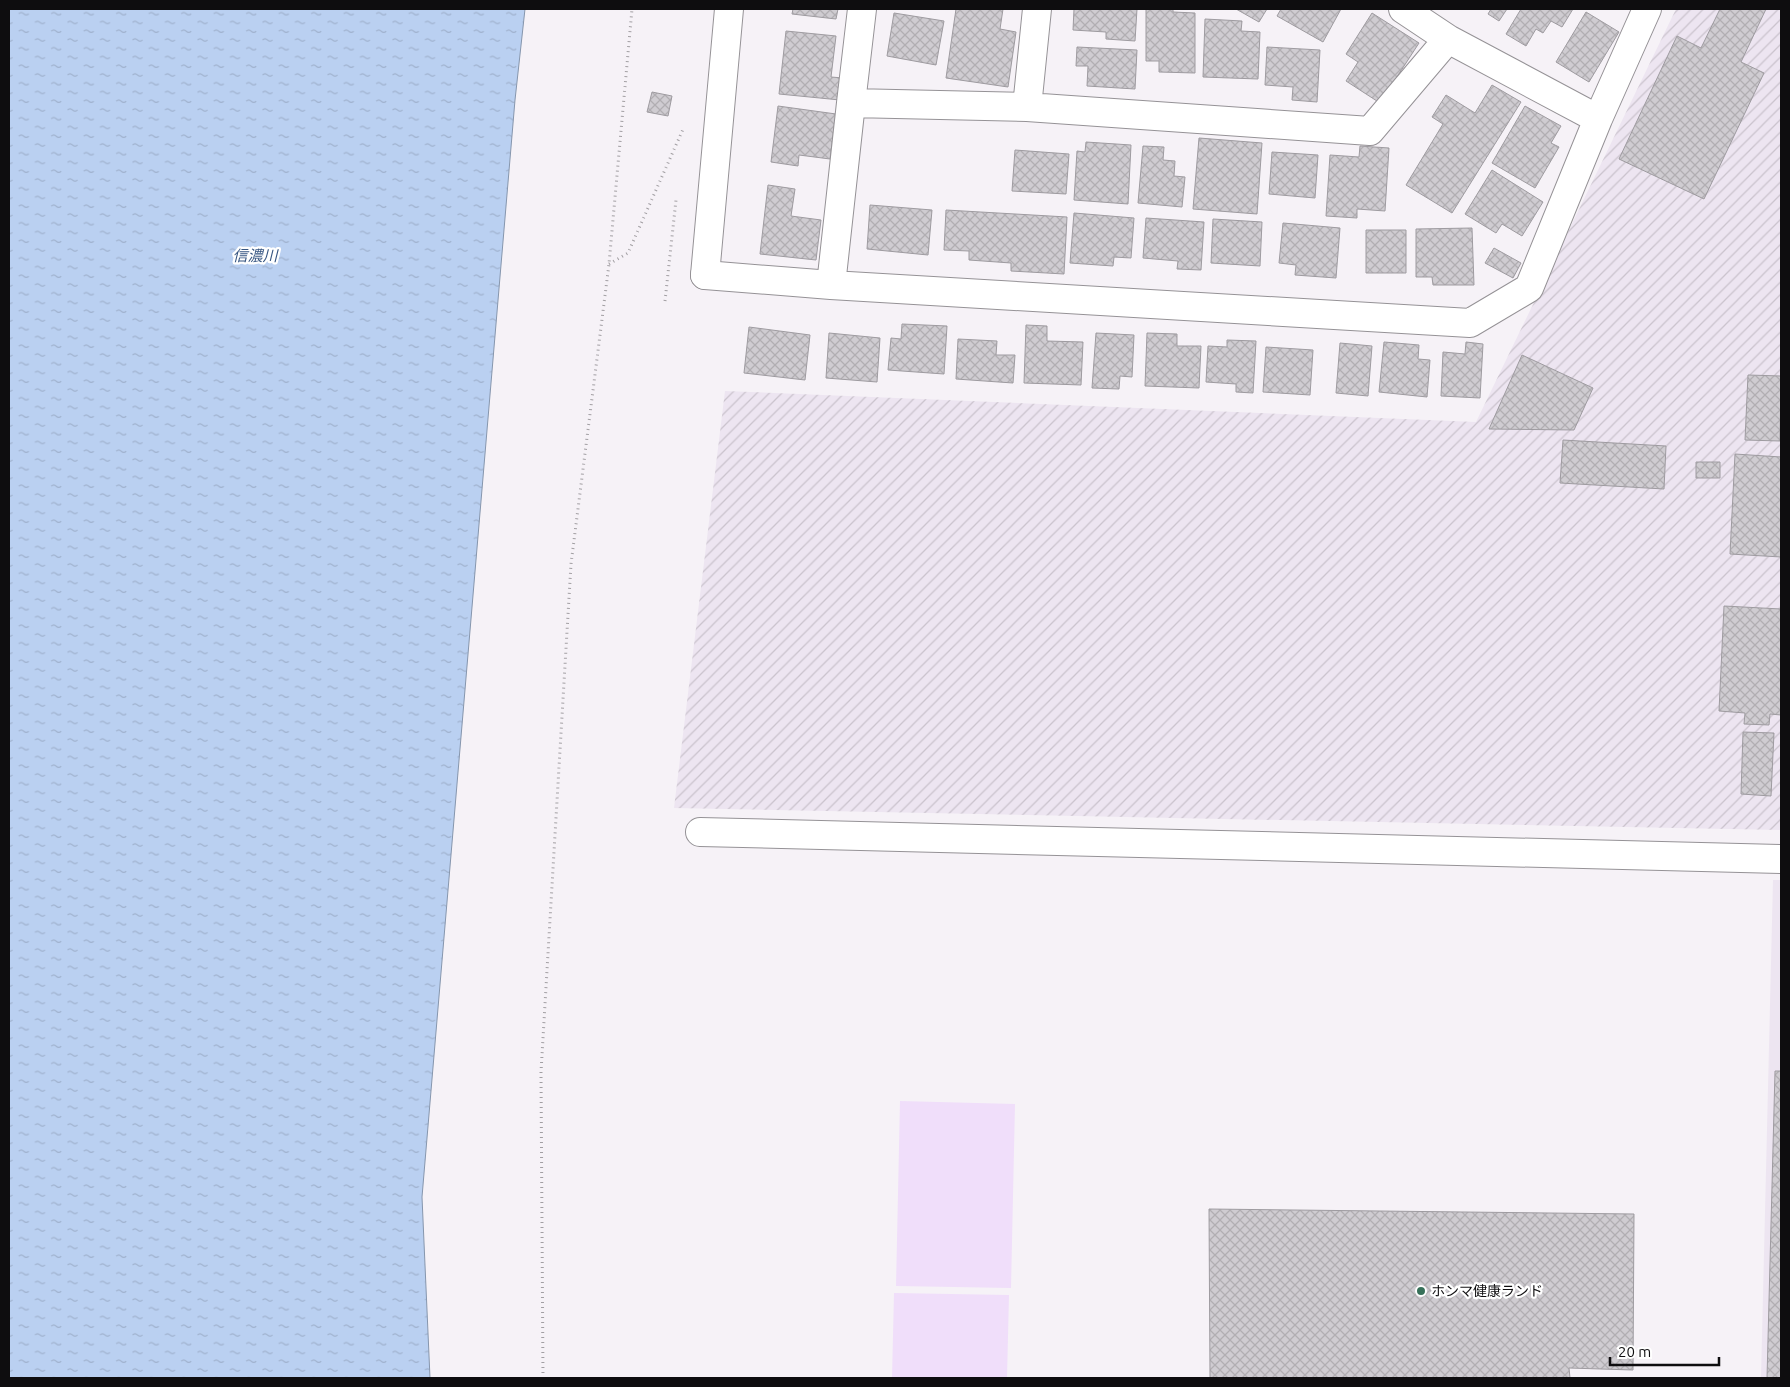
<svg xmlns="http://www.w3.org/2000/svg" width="1790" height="1387" viewBox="0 0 1790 1387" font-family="Ubuntu,'Noto Sans JP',sans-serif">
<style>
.built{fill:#ede5f1}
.industrial{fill:url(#industrial-furrows)}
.garden{fill:#f0defa}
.water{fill:url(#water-ripples);stroke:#8696ad}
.building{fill:url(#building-cross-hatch);stroke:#9e9ba0}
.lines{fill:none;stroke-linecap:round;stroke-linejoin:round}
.street-casing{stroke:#959296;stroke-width:30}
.secondary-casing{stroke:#959296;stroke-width:30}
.path{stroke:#a29fa3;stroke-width:3;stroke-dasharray:1 4;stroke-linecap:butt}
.street{stroke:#fff;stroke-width:28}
.secondary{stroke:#fff;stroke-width:28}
.poi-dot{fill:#377059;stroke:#fff;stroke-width:2}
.labels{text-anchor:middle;stroke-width:4.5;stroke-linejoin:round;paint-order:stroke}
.poi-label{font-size:14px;fill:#0e0d0f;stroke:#fff;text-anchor:start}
.water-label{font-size:15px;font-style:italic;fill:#375682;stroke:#fff}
</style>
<defs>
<pattern id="industrial-furrows" width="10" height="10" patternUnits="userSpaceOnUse" patternTransform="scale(1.25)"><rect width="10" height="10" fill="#ede5f1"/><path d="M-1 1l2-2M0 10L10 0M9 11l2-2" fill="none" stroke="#cac3cd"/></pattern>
<pattern id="water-ripples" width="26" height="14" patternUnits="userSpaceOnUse" patternTransform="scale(1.25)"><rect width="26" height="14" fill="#bad0f1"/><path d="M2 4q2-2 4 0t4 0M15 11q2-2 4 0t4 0" fill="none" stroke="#9fb1cd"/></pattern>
<pattern id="building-cross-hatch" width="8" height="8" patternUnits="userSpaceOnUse" patternTransform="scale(1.25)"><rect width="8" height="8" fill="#cfccd1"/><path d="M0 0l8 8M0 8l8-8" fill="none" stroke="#b1aeb2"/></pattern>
</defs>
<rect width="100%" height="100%" fill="#f6f2f7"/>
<path class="built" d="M 1773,880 L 1781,880 L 1781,1378 L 1761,1378 Z"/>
<path class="industrial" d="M 1676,9 L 1781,9 L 1781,830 L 674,808 L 725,391 L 1476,422 Z"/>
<path class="garden" d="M 900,1101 L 1015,1104 L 1011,1288 L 896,1286 Z
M 894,1293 L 1009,1295 L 1007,1378 L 892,1378 Z"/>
<path class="water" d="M 9,9 L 525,9 L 515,100 L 422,1197 L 430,1378 L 9,1378 Z"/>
<path class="building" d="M 793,9 L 838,9 L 836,19 L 792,14 Z
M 956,9 L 1003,9 L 1000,29 L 1016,32 L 1008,87 L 946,78 Z
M 1074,9 L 1137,9 L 1135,41 L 1106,39 L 1106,32 L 1073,30 Z
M 1146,9 L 1173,9 L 1173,12 L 1195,13 L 1195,73 L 1159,72 L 1159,61 L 1146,61 Z
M 1236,9 L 1267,9 L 1259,22 Z
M 1281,9 L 1341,9 L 1323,42 L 1277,16 Z
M 1491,9 L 1507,9 L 1499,21 L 1488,14 Z
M 1521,9 L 1573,9 L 1562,27 L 1551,21 L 1543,33 L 1536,29 L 1526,46 L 1506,34 Z
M 1720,9 L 1766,9 L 1741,62 L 1764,73 L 1704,199 L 1619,159 L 1677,36 L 1701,48 Z
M 1586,12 L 1619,32 L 1589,82 L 1556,62 Z
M 894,13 L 944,21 L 936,65 L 887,56 Z
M 1372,13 L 1419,43 L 1380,103 L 1346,81 L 1358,62 L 1346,54 Z
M 1205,19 L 1242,21 L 1241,31 L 1260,32 L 1258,79 L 1203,77 Z
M 786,31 L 836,36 L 831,77 L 843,78 L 840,100 L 779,94 Z
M 1077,47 L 1137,50 L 1135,89 L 1087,86 L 1088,66 L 1076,66 Z
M 1267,47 L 1320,50 L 1317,102 L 1292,100 L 1293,87 L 1265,85 Z
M 1492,85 L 1521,102 L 1452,213 L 1406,185 L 1443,124 L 1432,117 L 1446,95 L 1475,113 Z
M 652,92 L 672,96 L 668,116 L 647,112 Z
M 778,106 L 836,114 L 830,159 L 799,155 L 798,166 L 771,162 Z
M 1525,106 L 1561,126 L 1551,143 L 1559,147 L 1535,188 L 1492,163 Z
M 1199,138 L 1262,143 L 1257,214 L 1193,209 Z
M 1086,142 L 1131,145 L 1128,204 L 1074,200 L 1077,151 L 1085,152 Z
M 1143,146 L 1164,147 L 1163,160 L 1175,161 L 1174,176 L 1185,177 L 1182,207 L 1138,203 Z
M 1360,146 L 1389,148 L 1385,211 L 1357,209 L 1357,218 L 1326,216 L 1330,155 L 1359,157 Z
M 1015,150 L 1069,154 L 1066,194 L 1012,191 Z
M 1272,152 L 1318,155 L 1315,198 L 1269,194 Z
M 1492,170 L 1543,202 L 1522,236 L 1502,224 L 1496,233 L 1465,214 Z
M 768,185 L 795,189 L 791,216 L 821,220 L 816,260 L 760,254 Z
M 870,205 L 932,210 L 928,255 L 867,249 Z
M 946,210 L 1067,217 L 1064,274 L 1011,271 L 1011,263 L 969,260 L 969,251 L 944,250 Z
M 1074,213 L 1134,218 L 1131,258 L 1114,257 L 1113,266 L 1070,263 Z
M 1146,218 L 1204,222 L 1201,270 L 1177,269 L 1178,261 L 1143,258 Z
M 1213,219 L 1262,222 L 1260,266 L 1211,263 Z
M 1283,223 L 1340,228 L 1336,278 L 1295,275 L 1296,265 L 1279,263 Z
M 1472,228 L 1474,285 L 1433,285 L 1432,277 L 1416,277 L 1416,229 Z
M 1366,230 L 1406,230 L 1406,273 L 1366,273 Z
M 1494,248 L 1521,263 L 1513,278 L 1485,263 Z
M 902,324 L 947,326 L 944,374 L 888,370 L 891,338 L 901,339 Z
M 1026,325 L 1047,326 L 1047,341 L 1083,342 L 1081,385 L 1024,383 Z
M 749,327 L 810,335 L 805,380 L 744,373 Z
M 829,333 L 880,338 L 877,382 L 826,378 Z
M 1096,333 L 1134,335 L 1132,377 L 1120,376 L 1119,389 L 1092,388 Z
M 1147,333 L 1177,334 L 1177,346 L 1201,346 L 1199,388 L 1145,386 Z
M 958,339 L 997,341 L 996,355 L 1015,355 L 1013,383 L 956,379 Z
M 1227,340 L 1256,341 L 1253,393 L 1236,392 L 1236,384 L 1206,382 L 1208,346 L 1227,347 Z
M 1384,342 L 1419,345 L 1418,359 L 1430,360 L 1427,397 L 1379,392 Z
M 1466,342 L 1483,344 L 1480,398 L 1441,396 L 1443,352 L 1465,354 Z
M 1340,343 L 1372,346 L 1368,396 L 1336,393 Z
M 1266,347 L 1313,350 L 1310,395 L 1263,392 Z
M 1522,355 L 1593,388 L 1574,430 L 1489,429 Z
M 1748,375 L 1781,376 L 1780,441 L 1745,440 Z
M 1563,440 L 1666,446 L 1664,489 L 1560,483 Z
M 1735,454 L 1781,457 L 1781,557 L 1730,554 Z
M 1696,462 L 1720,462 L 1720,478 L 1696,478 Z
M 1724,606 L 1781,609 L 1781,715 L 1770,714 L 1769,725 L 1744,724 L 1745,713 L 1719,711 Z
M 1743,732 L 1774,733 L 1771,796 L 1741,794 Z
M 1775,1071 L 1781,1071 L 1781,1378 L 1767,1378 Z
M 1209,1209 L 1634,1214 L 1633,1370 L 1569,1368 L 1570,1378 L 1210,1378 Z"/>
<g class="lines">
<defs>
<path id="street" d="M 1403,9 L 1448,39
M 851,103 L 862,9
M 1027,107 L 1037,9
M 705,275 L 831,285 L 1470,323 L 1529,288 L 1598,119 L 1647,9
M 831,285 L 851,103 L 1027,107 L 1370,131 L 1448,39 L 1598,119
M 700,832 L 1781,859"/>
<path id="secondary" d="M 705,275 L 729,9"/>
</defs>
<use href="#street" class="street-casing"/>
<use href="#secondary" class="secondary-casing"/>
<path class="path" d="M 609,264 L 628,253 L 684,127
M 665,301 L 676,200
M 543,1378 L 541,1072 L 571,564 L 609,264 L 632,9"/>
<use href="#street" class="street"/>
<use href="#secondary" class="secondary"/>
</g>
<circle class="poi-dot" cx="1421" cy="1291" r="5"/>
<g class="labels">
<g class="poi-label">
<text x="1431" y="1296">ホンマ健康ランド</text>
</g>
<g class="water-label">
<text x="255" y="261">信濃川</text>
</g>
</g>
<rect width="1790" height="1387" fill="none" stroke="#0e0d0f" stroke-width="20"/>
<path d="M1610 1357v8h109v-8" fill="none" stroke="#0e0d0f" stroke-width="2.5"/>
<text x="1618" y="1357" font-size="15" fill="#0e0d0f" stroke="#ffffff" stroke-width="4" paint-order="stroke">20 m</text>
</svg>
